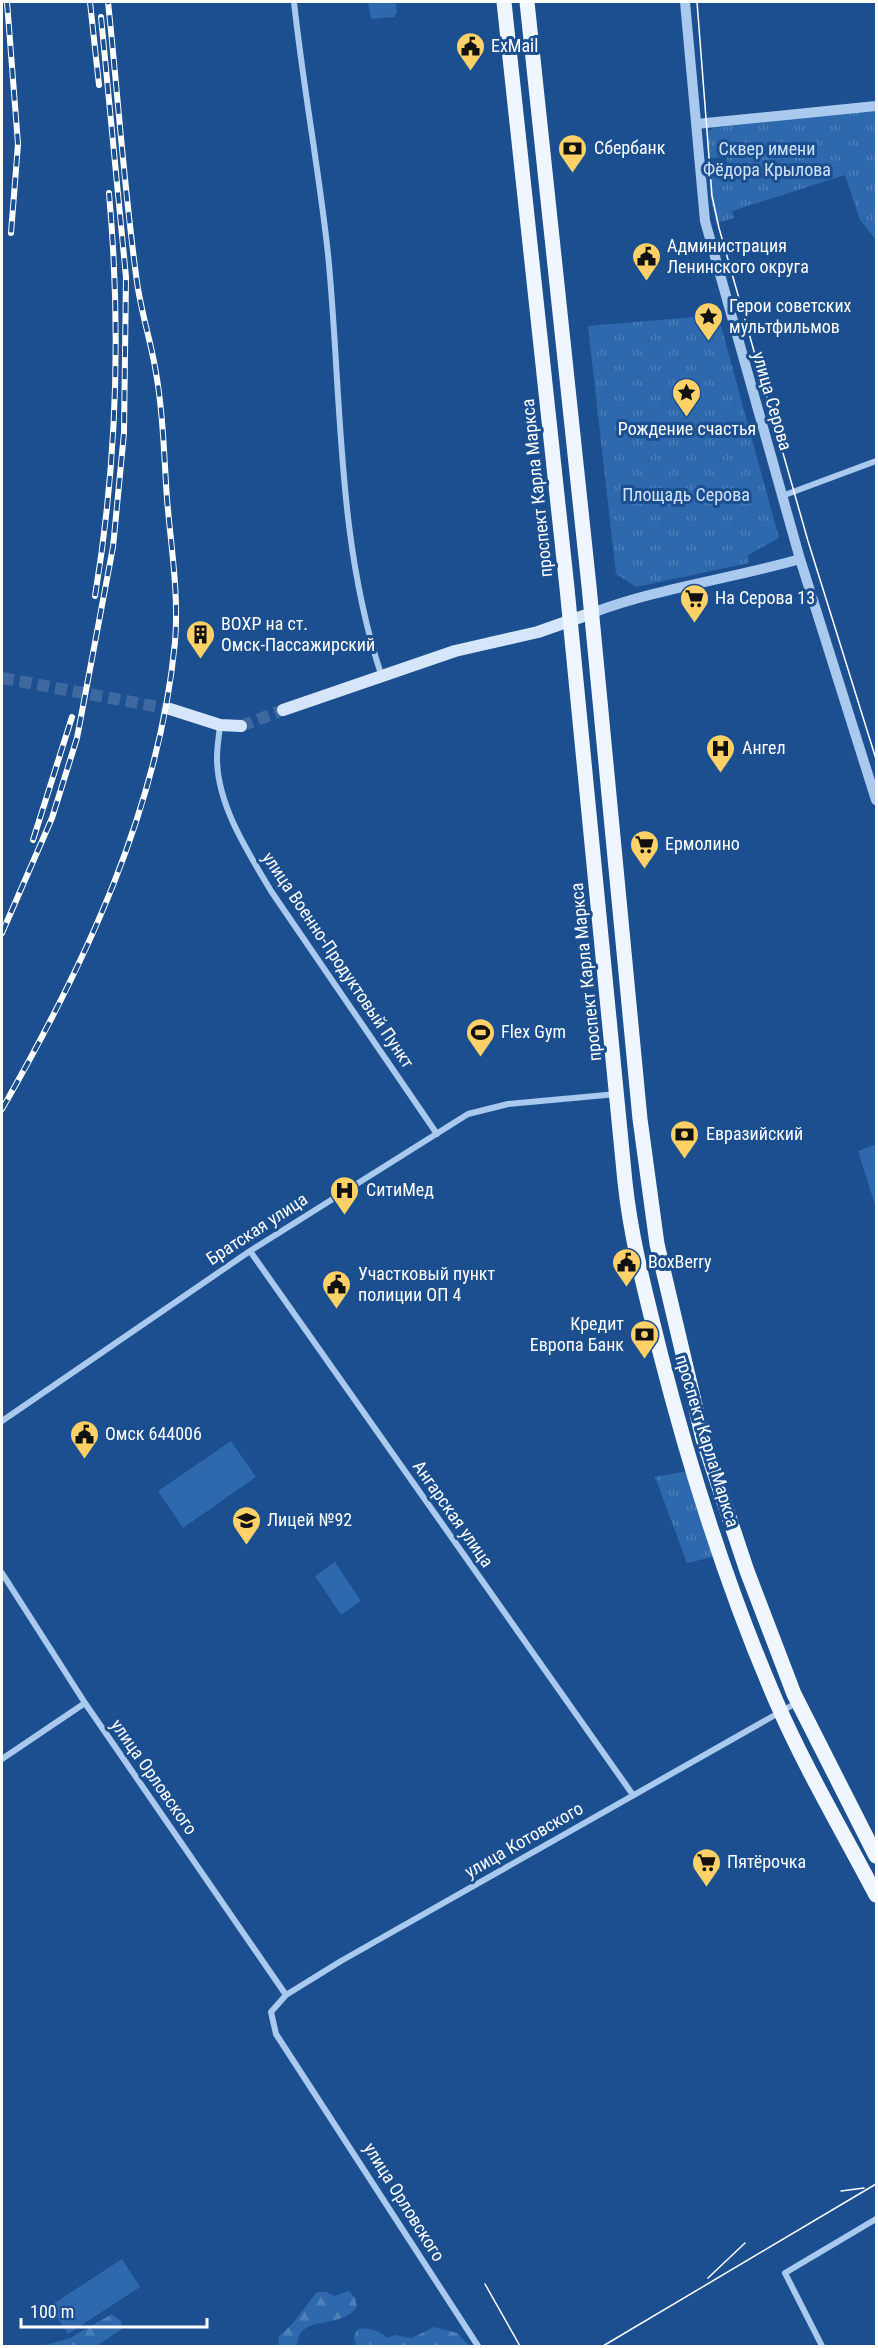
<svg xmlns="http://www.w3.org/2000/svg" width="878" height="2348" viewBox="0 0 878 2348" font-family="'Roboto Condensed',sans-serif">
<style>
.grass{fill:url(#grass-tufts)}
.forest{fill:url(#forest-firs)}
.pitch{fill:#2e69ad}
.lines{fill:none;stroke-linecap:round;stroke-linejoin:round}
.secondary-tunnel{stroke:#3d69a0;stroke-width:12;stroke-dasharray:12 6;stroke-linecap:butt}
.minor{stroke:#a9c9ee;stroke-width:6}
.tertiary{stroke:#a9c9ee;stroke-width:10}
.secondary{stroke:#d6e6fa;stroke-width:12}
.primary{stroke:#f0f6ff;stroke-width:15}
.tram{stroke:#fff;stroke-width:1.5}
.rail-casing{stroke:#fff;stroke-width:6}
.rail{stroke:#1b4f8f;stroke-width:4;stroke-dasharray:11;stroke-linecap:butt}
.labels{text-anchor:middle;stroke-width:6;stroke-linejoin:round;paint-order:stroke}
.poi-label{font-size:18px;fill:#fff;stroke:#1b4f8f;text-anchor:start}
.park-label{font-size:18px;fill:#cfe3fa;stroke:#1b4f8f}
.street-label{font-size:18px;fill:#fff;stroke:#1b4f8f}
</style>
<defs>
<pattern id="grass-tufts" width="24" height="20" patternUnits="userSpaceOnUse" patternTransform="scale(1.5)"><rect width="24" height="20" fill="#2e69ad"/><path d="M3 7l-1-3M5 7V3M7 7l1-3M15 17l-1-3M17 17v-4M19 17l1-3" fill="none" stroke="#4d80b9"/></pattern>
<pattern id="forest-firs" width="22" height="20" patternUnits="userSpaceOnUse" patternTransform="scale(1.5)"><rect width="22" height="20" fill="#2e69ad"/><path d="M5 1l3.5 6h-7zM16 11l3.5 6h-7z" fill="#4d80b9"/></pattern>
</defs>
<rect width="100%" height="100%" fill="#1b4f8f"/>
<path class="grass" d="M 876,109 L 876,240 L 860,220 L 845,175 L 732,211 L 734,218 L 716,223 L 710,195 L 709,169 L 727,167 L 727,157 L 708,158 L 706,133 L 713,128 Z
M 718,315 L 779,538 L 748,555 L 749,563 L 636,587 L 616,574 L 588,326 Z
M 688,1471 L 717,1556 L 687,1563 L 655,1477 Z"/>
<path class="forest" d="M 349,2291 L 355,2298 L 357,2306 C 344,2331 298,2312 297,2346 L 278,2346 L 279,2336 C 294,2325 306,2305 317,2292 L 326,2292 L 334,2296 Z
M 112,2314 L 121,2321 L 122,2329 L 96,2346 L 42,2346 L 70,2338 Z
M 434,2327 L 457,2333 L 470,2346 L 356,2346 L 354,2337 L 357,2330 C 370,2326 377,2331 388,2338 L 395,2335 L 412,2338 Z"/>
<path class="pitch" d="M 368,2 L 396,2 L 397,13 L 394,17 L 373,19 L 370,16 Z
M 876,1144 L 876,1208 L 858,1151 Z
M 231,1441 L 256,1477 L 183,1528 L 158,1491 Z
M 335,1562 L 361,1601 L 341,1615 L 315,1576 Z
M 122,2259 L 140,2287 L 68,2334 L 50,2306 Z"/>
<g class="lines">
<path class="secondary-tunnel" d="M 2,678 L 170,709
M 241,726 L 283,710"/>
<path class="minor" d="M 294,2 C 303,86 319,170 328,254 C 342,395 336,541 382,677
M 782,496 L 876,461
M 220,725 C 219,736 217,747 217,758 C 217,805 248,852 271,891 L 437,1134
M 250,1251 L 633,1795
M 2,1421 L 250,1251 L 468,1114 L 508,1104 L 617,1094
M 2,1573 L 85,1703 L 286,1995
M 2,1759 L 85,1703
M 478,2346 L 276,2034 L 271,2012 L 286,1995 L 341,1961 L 798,1702
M 822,2346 L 785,2273 L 876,2219"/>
<path class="tertiary" d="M 685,2 L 705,221 L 800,559 L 876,800
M 696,124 L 876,106
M 592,613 C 658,588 731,579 800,559"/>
<path class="secondary" d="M 170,709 L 220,725 L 241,726
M 283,710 L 455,651 L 538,632 L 592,613"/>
<path class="primary" d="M 504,2 L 567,588 L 625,1182 C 631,1240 647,1299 661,1356 C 691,1473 728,1590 776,1701 C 805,1768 843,1832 876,1895
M 527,2 L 589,586 L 640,1119 L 657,1244 L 703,1439 L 747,1571 L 794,1694 L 876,1856"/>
<path class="tram" d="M 697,2 L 712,196 L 719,228 L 808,541 L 876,759
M 841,2191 L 864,2188
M 708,2278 L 745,2243
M 485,2284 L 520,2346
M 603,2346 L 876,2184"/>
<defs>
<path id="rail" d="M 7,2 L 18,144 L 11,233
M 90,2 L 99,85
M 95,596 C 117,463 121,327 109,193
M 33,840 L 72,717
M 2,933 L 52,818 L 77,738 L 113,547 L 124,433 L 126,277 L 101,17
M 2,1109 C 84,966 159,809 175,642 C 179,594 171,547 167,499 C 164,455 163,410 155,367 C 150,339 141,311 137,282 C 124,189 118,95 108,2"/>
</defs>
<use href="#rail" class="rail-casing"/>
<use href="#rail" class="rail"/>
</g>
<defs>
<symbol id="civic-pin" viewBox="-11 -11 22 30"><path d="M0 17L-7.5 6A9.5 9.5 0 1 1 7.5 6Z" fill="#ffd166" stroke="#1b4f8f"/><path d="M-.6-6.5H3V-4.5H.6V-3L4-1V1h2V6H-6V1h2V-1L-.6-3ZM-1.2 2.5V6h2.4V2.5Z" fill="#111"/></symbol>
<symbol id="bank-pin" viewBox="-11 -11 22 30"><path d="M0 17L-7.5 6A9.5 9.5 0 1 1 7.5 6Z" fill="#ffd166" stroke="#1b4f8f"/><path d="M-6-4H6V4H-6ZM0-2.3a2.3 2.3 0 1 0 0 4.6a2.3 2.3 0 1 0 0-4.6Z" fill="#111"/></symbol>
<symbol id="sight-pin" viewBox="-11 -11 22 30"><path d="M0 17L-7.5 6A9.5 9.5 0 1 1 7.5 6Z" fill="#ffd166" stroke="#1b4f8f"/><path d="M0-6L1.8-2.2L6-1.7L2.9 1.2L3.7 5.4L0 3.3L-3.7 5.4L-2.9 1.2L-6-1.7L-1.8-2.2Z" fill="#111"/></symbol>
<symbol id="supermarket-pin" viewBox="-11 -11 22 30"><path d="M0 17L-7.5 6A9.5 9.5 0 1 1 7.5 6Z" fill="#ffd166" stroke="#1b4f8f"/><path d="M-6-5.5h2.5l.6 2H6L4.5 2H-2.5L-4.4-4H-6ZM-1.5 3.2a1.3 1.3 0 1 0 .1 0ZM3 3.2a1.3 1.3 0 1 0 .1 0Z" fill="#111"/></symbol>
<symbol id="building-pin" viewBox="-11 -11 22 30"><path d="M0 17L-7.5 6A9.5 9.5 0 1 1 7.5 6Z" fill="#ffd166" stroke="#1b4f8f"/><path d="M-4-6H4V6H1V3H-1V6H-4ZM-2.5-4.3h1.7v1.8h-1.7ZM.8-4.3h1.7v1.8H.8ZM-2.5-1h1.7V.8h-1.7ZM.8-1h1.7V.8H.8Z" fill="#111"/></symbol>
<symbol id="hospital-pin" viewBox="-11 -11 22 30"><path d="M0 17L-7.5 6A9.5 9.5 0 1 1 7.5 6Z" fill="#ffd166" stroke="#1b4f8f"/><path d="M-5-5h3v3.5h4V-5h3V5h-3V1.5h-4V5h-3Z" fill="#111"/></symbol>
<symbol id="stadium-pin" viewBox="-11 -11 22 30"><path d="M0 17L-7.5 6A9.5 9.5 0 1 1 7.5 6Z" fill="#ffd166" stroke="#1b4f8f"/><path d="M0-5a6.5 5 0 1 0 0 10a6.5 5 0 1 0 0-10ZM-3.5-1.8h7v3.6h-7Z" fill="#111"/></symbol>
<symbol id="school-pin" viewBox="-11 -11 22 30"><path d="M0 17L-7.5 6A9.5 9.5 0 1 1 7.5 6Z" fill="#ffd166" stroke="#1b4f8f"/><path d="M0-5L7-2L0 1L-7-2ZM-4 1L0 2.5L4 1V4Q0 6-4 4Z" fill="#111"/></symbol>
</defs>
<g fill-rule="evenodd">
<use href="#civic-pin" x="454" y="30" width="33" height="45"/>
<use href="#bank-pin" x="556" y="132" width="33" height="45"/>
<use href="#civic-pin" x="630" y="240" width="33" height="45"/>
<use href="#sight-pin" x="692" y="300" width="33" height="45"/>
<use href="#sight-pin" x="670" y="376" width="33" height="45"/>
<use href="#supermarket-pin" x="678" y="582" width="33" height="45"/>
<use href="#building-pin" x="184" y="618" width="33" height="45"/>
<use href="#hospital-pin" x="704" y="732" width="33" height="45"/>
<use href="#supermarket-pin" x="628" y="828" width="33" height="45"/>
<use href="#stadium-pin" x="464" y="1016" width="33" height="45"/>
<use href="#bank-pin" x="668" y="1118" width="33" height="45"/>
<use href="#hospital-pin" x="328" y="1174" width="33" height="45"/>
<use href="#civic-pin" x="610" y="1246" width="33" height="45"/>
<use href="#civic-pin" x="320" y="1268" width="33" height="45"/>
<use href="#bank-pin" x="628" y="1318" width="33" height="45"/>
<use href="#civic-pin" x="68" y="1418" width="33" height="45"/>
<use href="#school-pin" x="230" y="1504" width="33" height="45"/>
<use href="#supermarket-pin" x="690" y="1846" width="33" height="45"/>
</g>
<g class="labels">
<g class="poi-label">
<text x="491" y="52">ExMail</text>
<text x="594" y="154">Сбербанк</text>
<text x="667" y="252">Администрация<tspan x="667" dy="21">Ленинского округа</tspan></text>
<text x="729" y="312">Герои советских<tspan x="729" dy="21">мультфильмов</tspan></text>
<text x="687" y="435" text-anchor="middle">Рождение счастья</text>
<text x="715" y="604">На Серова 13</text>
<text x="221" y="630">ВОХР на ст.<tspan x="221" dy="21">Омск-Пассажирский</tspan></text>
<text x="742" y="754">Ангел</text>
<text x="665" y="850">Ермолино</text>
<text x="501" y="1038">Flex Gym</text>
<text x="706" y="1140">Евразийский</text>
<text x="366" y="1196">СитиМед</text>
<text x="648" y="1268">BoxBerry</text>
<text x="358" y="1280">Участковый пункт<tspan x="358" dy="21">полиции ОП 4</tspan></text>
<text x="624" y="1330" text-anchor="end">Кредит<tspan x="624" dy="21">Европа Банк</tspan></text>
<text x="105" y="1440">Омск 644006</text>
<text x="267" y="1526">Лицей №92</text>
<text x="727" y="1868">Пятёрочка</text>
</g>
<g class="park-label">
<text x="767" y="155">Сквер имени<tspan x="767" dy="21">Фёдора Крылова</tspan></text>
<text x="686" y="501">Площадь Серова</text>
</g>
<g class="street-label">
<text transform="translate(772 401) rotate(74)" y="6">улица Серова</text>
<text transform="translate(537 488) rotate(-96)" y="6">проспект Карла Маркса</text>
<text transform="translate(338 960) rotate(56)" y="6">улица Военно-Продуктовый Пункт</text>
<text transform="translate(586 972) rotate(-96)" y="6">проспект Карла Маркса</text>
<text transform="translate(257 1229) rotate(-33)" y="6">Братская улица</text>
<text transform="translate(707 1441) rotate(73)" y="6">проспект Карла Маркса</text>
<text transform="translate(453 1514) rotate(55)" y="6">Ангарская улица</text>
<text transform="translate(154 1777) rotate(55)" y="6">улица Орловского</text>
<text transform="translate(524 1840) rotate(-30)" y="6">улица Котовского</text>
<text transform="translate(404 2202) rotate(58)" y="6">улица Орловского</text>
</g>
</g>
<rect width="878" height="2348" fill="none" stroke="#ffffff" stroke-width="6"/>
<path d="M21 2318v9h186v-9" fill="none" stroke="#ffffff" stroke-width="3"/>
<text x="30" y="2318" font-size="18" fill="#ffffff" stroke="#1b4f8f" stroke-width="4.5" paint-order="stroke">100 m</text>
</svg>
